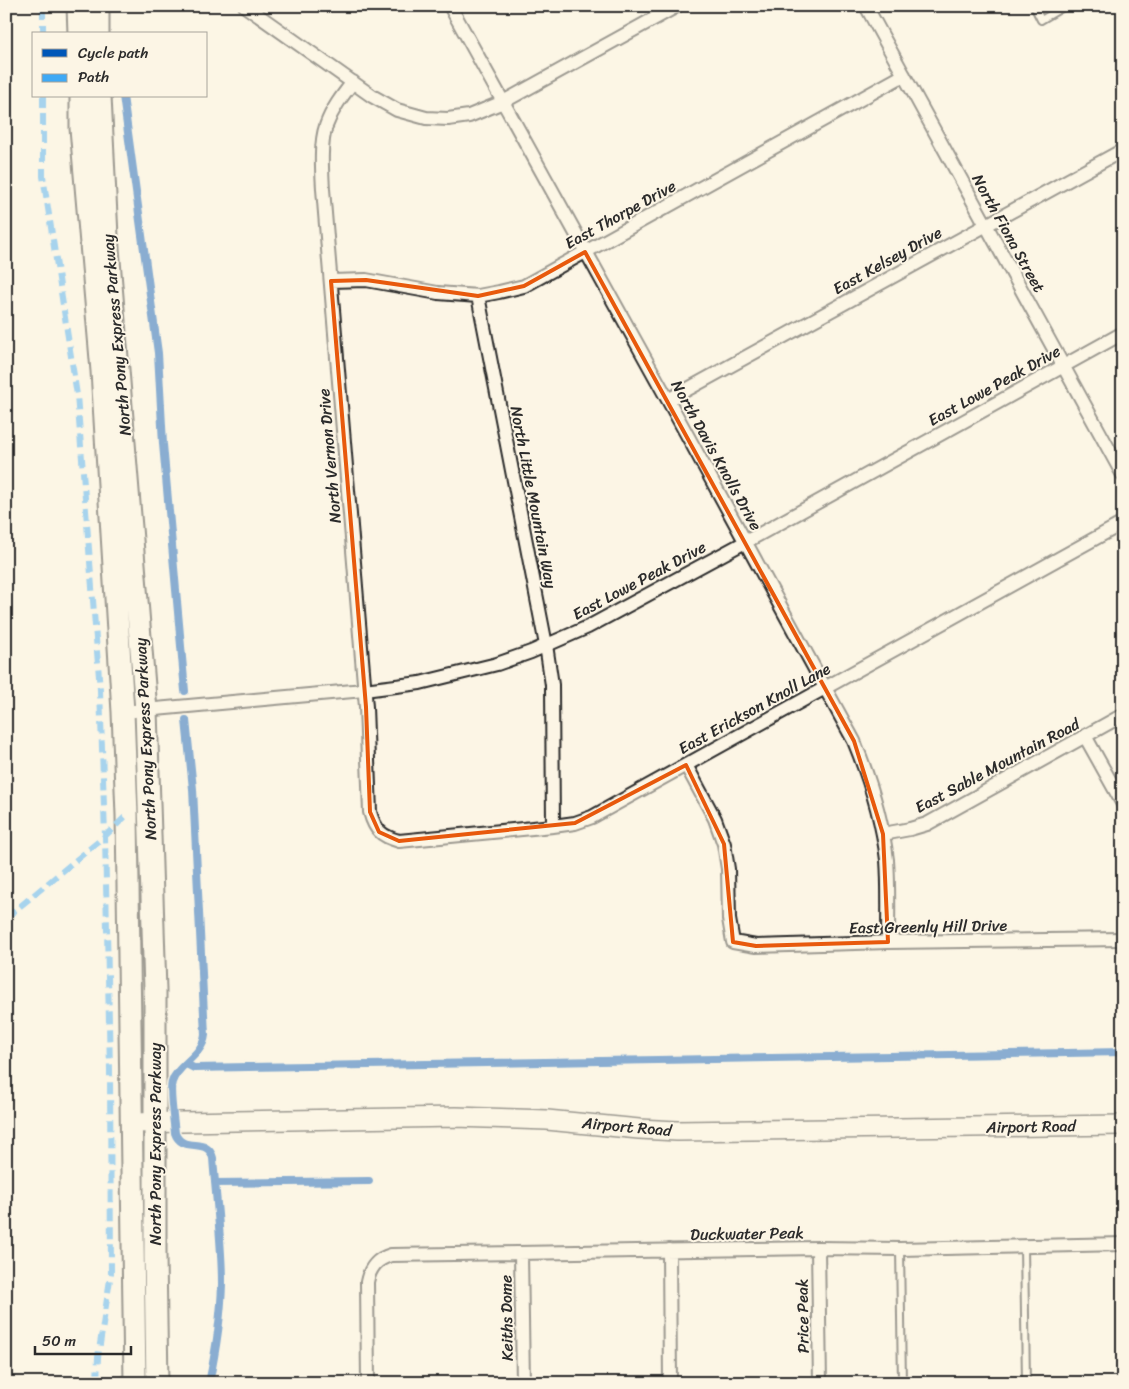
<svg xmlns="http://www.w3.org/2000/svg" width="1129" height="1389" viewBox="0 0 1129 1389" font-family="Sriracha,sans-serif">
<style>
.lines{fill:none;stroke-linecap:round;stroke-linejoin:round}
.lane-casing{stroke:#2b2b2b;stroke-width:10}
.street-casing{stroke:#2b2b2b;stroke-width:16}
.secondary-casing{stroke:#2b2b2b;stroke-width:22}
.primary-casing{stroke:#2b2b2b;stroke-width:25}
.lane{stroke:#fcf5e5;stroke-width:6}
.street{stroke:#fcf5e5;stroke-width:12}
.secondary{stroke:#fcf5e5;stroke-width:19}
.primary{stroke:#fcf5e5;stroke-width:21}
.quiet{stroke:#3fa9f5;stroke-width:6;stroke-dasharray:12 6;stroke-linecap:butt}
.cycleway-casing{stroke:#fcf5e5;stroke-width:11}
.cycleway{stroke:#0057b8;stroke-width:8}
.marked{fill:none;stroke:#e8590c;stroke-width:4;stroke-linejoin:round}
.labels{text-anchor:middle;stroke-width:4;stroke-linejoin:round;paint-order:stroke}
.street-label{font-size:16px;fill:#2b2b2b;stroke:#fcf5e5}
</style>
<rect width="100%" height="100%" fill="#fcf5e5"/>
<filter id="ink" filterUnits="userSpaceOnUse"><feTurbulence type="fractalNoise" baseFrequency=".02" numOctaves="2"/><feDisplacementMap in="SourceGraphic" scale="10" xChannelSelector="R" yChannelSelector="G"/><feConvolveMatrix kernelMatrix="1 2 1 2 8 2 1 2 1" color-interpolation-filters="sRGB"/></filter>
<g filter="url(#ink)">
<g class="lines">
<defs>
<path id="lane" d="M 1034,6 L 1041,20 L 1065,6
M 1024,1246 L 1026,1383
M 900,1249 L 902,1383"/>
<path id="street" d="M 245,6 L 372,96 L 397,110 L 426,118 L 448,119 L 469,116 L 503,102 L 677,6
M 450,6 L 668,400 L 854,741 C 870,780 882,818 887,860 C 889,887 888,915 888,942
M 866,6 L 1123,475
M 353,82 C 342,96 332,109 326,126 C 320,143 322,171 323,189 L 366,707 L 370,812 C 375,830 381,836 399,841 L 553,826 L 575,823 L 592,817 L 1123,523
M 331,281 L 366,280 L 438,293 L 478,296 L 499,292 L 524,286 L 904,75
M 478,296 L 546,645 L 552,685 L 553,826
M 668,400 L 1123,150
M 123,712 L 364,690 L 420,683 L 497,664 L 531,652 L 588,627 L 760,534 L 1123,333
M 1085,736 L 1123,804
M 686,765 L 715,819 L 724,844 L 728,869 L 729,919 L 733,942 L 756,946 L 888,942 L 1123,939
M 883,834 L 910,829 L 927,824 L 1123,715
M 818,1248 L 820,1383
M 669,1250 L 670,1383
M 521,1253 L 523,1383
M 368,1383 L 367,1282 C 370,1267 377,1259 391,1255 L 818,1248 L 900,1249 L 1123,1244"/>
<path id="secondary" d="M 131,1123 L 456,1117 L 547,1120 L 639,1129 L 677,1131 L 1123,1125"/>
<path id="primary" d="M 78,6 L 79,34
M 98,34 L 98,6
M 81,96 L 81,128 L 102,371 L 123,712 L 127,815 L 135,1383
M 100,96 L 107,236 L 146,710 L 155,990 L 155,1256 L 157,1383"/>
</defs>
<use href="#lane" class="lane-casing"/>
<use href="#street" class="street-casing"/>
<use href="#secondary" class="secondary-casing"/>
<use href="#primary" class="primary-casing"/>
<use href="#lane" class="lane"/>
<use href="#street" class="street"/>
<use href="#secondary" class="secondary"/>
<use href="#primary" class="primary"/>
<path class="quiet" d="M 43,6 L 43,34
M 43,96 L 43,176 L 77,395 L 100,690 L 105,836 L 110,1070 L 111,1273 L 98,1357 L 97,1383
M 6,918 L 105,836 L 127,815"/>
<defs>
<path id="cycleway" d="M 123,96 L 158,353 L 163,444 L 185,691
M 186,720 L 193,789 L 205,1035 C 203,1055 177,1065 172,1082 C 169,1091 174,1122 175,1133 C 182,1154 208,1136 213,1158 C 216,1200 222,1242 222,1284 C 221,1317 216,1350 209,1383
M 186,1064 L 194,1068 L 1123,1052
M 215,1183 L 369,1181"/>
</defs>
<use href="#cycleway" class="cycleway-casing"/>
<use href="#cycleway" class="cycleway"/>
</g>
</g>
<path d="M0 0H1129V1389H0ZM 585,252 L 854,741 L 883,834 L 888,942 L 756,946 L 733,942 L 724,844 L 686,765 L 575,823 L 399,841 L 379,832 L 370,812 L 366,707 L 331,281 L 366,280 L 478,296 L 524,286 Z" fill="#fcf5e5" fill-opacity=".55" fill-rule="evenodd"/>
<path class="marked" d="M 585,252 L 854,741 L 883,834 L 888,942 L 756,946 L 733,942 L 724,844 L 686,765 L 575,823 L 399,841 L 379,832 L 370,812 L 366,707 L 331,281 L 366,280 L 478,296 L 524,286 Z"/>
<g class="labels">
<g class="street-label">
<text transform="translate(620 214) rotate(-29)" y="6">East Thorpe Drive</text>
<text transform="translate(1009 233) rotate(61)" y="6">North Fiona Street</text>
<text transform="translate(887 260) rotate(-29)" y="6">East Kelsey Drive</text>
<text transform="translate(116 335) rotate(-95)" y="6">North Pony Express Parkway</text>
<text transform="translate(994 385) rotate(-29)" y="6">East Lowe Peak Drive</text>
<text transform="translate(717 455) rotate(61)" y="6">North Davis Knolls Drive</text>
<text transform="translate(329 456) rotate(-95)" y="6">North Vernon Drive</text>
<text transform="translate(534 497) rotate(79)" y="6">North Little Mountain Way</text>
<text transform="translate(639 580) rotate(-28)" y="6">East Lowe Peak Drive</text>
<text transform="translate(754 708) rotate(-29)" y="6">East Erickson Knoll Lane</text>
<text transform="translate(145 739) rotate(-93)" y="6">North Pony Express Parkway</text>
<text transform="translate(997 765) rotate(-28)" y="6">East Sable Mountain Road</text>
<text transform="translate(928 926) rotate(-1)" y="6">East Greenly Hill Drive</text>
<text transform="translate(627 1126) rotate(5)" y="6">Airport Road</text>
<text transform="translate(1031 1126) rotate(-1)" y="6">Airport Road</text>
<text transform="translate(155 1144) rotate(-90)" y="6">North Pony Express Parkway</text>
<text transform="translate(747 1233) rotate(-1)" y="6">Duckwater Peak</text>
<text transform="translate(802 1316) rotate(-91)" y="6">Price Peak</text>
<text transform="translate(506 1318) rotate(-91)" y="6">Keiths Dome</text>
</g>
</g>
<rect width="1129" height="1389" fill="none" stroke="#fcf5e5" stroke-width="25"/>
<rect x="12" y="12" width="1104" height="1364" fill="none" stroke="#2b2b2b" stroke-width="2" filter="url(#ink)"/>
<rect x="32" y="32" width="175" height="65" fill="#fcf5e5" stroke="#a8a49b"/>
<rect x="42" y="49" width="25" height="8" fill="#0057b8" stroke="#a8a49b"/>
<text x="78" y="58" font-size="15" fill="#2b2b2b">Cycle path</text>
<rect x="42" y="74" width="25" height="8" fill="#3fa9f5" stroke="#a8a49b"/>
<text x="78" y="82" font-size="15" fill="#2b2b2b">Path</text>
<path d="M35 1346v8h96v-8" fill="none" stroke="#2b2b2b" stroke-width="2.5"/>
<text x="42" y="1346" font-size="15" fill="#2b2b2b" stroke="#fcf5e5" stroke-width="4" paint-order="stroke">50 m</text>
</svg>
